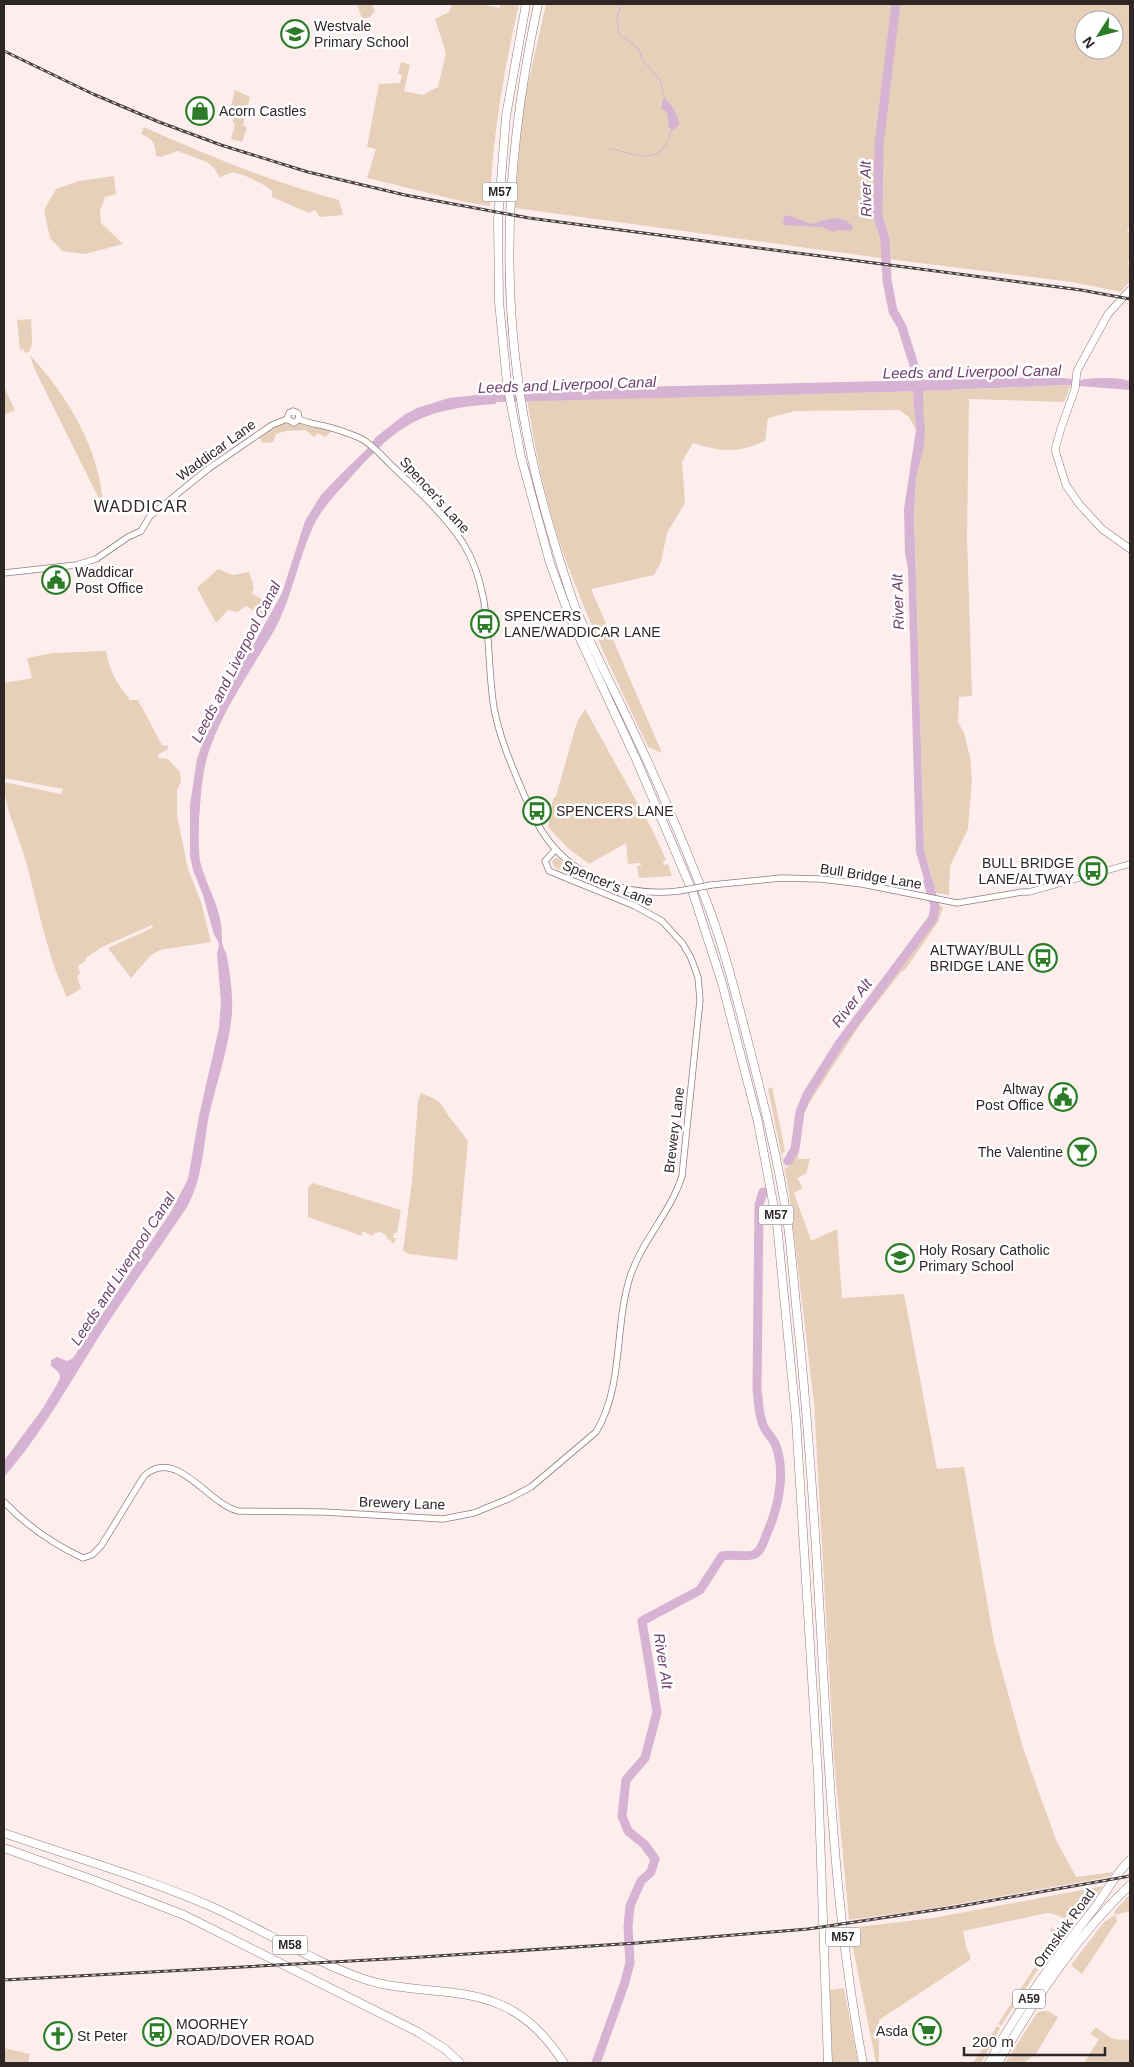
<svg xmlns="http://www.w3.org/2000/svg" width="1134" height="2067" viewBox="0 0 1134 2067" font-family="Helvetica,sans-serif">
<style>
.green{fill:#e7d0ba;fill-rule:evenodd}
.water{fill:#d6b2d3}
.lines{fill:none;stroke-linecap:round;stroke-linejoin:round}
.stream{stroke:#d6b2d3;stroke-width:1}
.river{stroke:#d6b2d3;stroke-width:9}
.minor-casing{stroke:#937c7c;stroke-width:7}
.major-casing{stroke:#937c7c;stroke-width:8}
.highway-casing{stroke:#937c7c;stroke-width:9}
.minor{stroke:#fff;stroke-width:5.5}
.major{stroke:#fff;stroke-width:7}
.highway{stroke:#fff;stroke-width:8}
.rail-casing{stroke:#4b4141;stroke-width:3}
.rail{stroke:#fff;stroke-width:1;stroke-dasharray:4;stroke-linecap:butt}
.minor-bridge-casing{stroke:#937c7c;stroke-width:7;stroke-linecap:butt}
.minor-bridge{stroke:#fff;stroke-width:5.5}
.labels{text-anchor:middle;stroke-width:5;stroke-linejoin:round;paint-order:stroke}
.shield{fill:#fff;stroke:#6d6767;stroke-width:1}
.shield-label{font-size:12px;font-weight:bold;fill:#2f2626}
.poi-label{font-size:14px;fill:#2f2626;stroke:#fff;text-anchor:start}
.street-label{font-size:14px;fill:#2f2626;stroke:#fff}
.water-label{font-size:15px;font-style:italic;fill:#6e416d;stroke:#fff}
.quarter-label{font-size:16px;letter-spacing:1px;fill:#2f2626;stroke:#fff}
</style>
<rect width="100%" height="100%" fill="#fdeded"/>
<path class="green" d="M 357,4 L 372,4 L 375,11 L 370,17 L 362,19 Z
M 452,4 L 481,4 L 499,8 L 501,4 L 519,4 C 504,70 492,137 490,206 L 465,202 L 367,178 L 376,149 L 367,147 L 379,84 L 400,83 L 402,75 L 398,74 L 401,62 L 410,65 L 404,91 L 423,95 L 438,87 L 446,53 L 435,19 L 449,12 Z
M 546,4 L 1130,4 L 1130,224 L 1127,231 L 1130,232 L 1130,254 L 1128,265 L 1130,266 L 1130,281 L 1121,292 L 1072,282 L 888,259 L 515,208 L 522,111 ZM 1084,20 L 1114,20 L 1114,50 L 1084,50 Z
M 235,90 L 250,97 L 243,125 L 247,128 L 242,142 L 231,139 L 235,124 L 233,123 L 233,119 L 228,118 Z
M 144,127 C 208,156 272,182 339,200 L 343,215 L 320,217 L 315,210 L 309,213 L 272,197 L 272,191 C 265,185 245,174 235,173 C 230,172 225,175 220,178 L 214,168 L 207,162 L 178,151 L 160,157 L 156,156 C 155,143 154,140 141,134 Z
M 114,176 L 116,194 L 105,197 L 100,211 L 101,223 L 123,244 L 85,254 L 62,251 L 50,238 L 44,210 L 56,189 L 79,181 Z
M 31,319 L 32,343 L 29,352 L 25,353 L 23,349 L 20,350 L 17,320 Z
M 30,355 C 67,395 101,451 103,507 L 35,370 Z
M 1071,385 L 1064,402 L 969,399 L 967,537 L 972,696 L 959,697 L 958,722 L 964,733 L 970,757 L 972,779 L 968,829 L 950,866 L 949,895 L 936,893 L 924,850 L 914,514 L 916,478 L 924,446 L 921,395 L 913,395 L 916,430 L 909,417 L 899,410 L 795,411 L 768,418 L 765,441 C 739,453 720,452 693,443 L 682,462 L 685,503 L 667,533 L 661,562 L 654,575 L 591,589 L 662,753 L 648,747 C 616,679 583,612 559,541 C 544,496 535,447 527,400 L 925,391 Z
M 4,387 L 15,410 L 4,415 Z
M 287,419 L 335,428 L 325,437 L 318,433 L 314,437 L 305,430 L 286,431 L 276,434 L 273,442 L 263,443 L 257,435 Z
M 218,569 L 233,575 L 249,572 L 254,587 L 252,594 L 271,604 L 264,617 L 246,606 L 237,612 L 228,610 L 216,623 L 197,588 Z
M 106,651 C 109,670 116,683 129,698 L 129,700 L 138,700 L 162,745 L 168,746 L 168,749 L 159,754 L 158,758 L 168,759 L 180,772 L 181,782 L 177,790 L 177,816 L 188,869 L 201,902 L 211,942 L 160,950 L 151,955 L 131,978 L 108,948 L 150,929 L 153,927 L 152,925 L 102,947 L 86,958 L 86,960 L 78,966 L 80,974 L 77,976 L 81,989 L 67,997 C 45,951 38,903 24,855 C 17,830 4,808 4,782 L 61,794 L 63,789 L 4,778 L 4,683 L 32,678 L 27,658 L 52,653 Z
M 585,709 L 652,829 L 666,860 L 663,861 L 664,865 L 668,864 L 672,876 L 639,878 L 637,866 L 641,866 L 640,863 L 628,864 L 626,843 L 589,864 L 569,849 L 548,827 L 553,799 L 556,796 L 577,722 Z
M 556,857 L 583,879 L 592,883 L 554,867 L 552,862 Z
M 936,904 L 943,907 L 938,922 L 905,970 L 901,972 L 861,1023 L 809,1103 L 804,1114 L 798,1159 L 810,1159 L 806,1174 L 797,1178 L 803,1188 L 794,1193 L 811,1241 L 837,1229 L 842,1298 L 904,1294 L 937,1469 L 964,1467 L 994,1642 L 1023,1748 L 1056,1840 L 1076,1877 L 1113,1872 L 1109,1877 L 929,1909 L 849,1920 L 834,1760 L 814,1403 L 789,1192 L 768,1089 L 772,1087 L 774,1096 L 785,1151 L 782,1154 L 785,1169 L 790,1165 L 798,1147 L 802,1110 L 811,1090 L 849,1034 L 907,956 L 910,957 L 908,955 L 935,918 L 938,917 L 935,916 Z
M 421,1093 L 435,1099 L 441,1104 L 448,1115 L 468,1141 L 457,1260 L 409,1254 L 403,1251 L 412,1181 L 418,1101 Z
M 313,1183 L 401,1210 L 397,1233 L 394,1233 L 393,1238 L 396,1238 L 394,1244 L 389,1239 L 387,1240 L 387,1236 L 381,1232 L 374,1233 L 373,1236 L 362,1231 L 362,1236 L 308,1217 L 308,1187 Z
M 1103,1886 L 1076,1920 C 1065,1922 1058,1913 1047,1913 L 963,1931 L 967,1950 L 970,1955 L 970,1960 L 879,2020 L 879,2063 L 876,2063 L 849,1928 L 933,1918 Z
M 1130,1894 L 1130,1911 L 1115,1915 L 1117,1921 L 1082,1974 L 1071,1965 L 1104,1922 L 1115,1915 L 1114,1912 Z
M 1052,1927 L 1058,1934 L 1058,1939 L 1001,2026 L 998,2024 L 1056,1934 L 1050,1931 Z
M 844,1988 L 858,2063 L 832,2063 L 830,1990 Z
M 1042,2011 L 1048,2011 L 1058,2017 L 1036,2054 L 1023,2063 L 1005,2063 L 1037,2013 Z
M 997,2026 L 1000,2028 L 981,2063 L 973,2063 Z
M 1096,2027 C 1109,2037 1113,2042 1130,2039 L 1130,2063 L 1084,2063 L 1099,2039 L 1090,2034 Z
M 4,2048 L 30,2054 L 28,2063 L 4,2063 Z"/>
<path class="water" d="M 663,99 L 666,99 C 673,107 678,114 679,125 L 673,130 L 669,128 L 667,113 L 661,108 Z
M 786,215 L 813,224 C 827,219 841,213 853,227 L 852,231 L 837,230 L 834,232 L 822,227 L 783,225 L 784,217 Z
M 1052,377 L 1082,380 L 1085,379 C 1100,378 1115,377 1130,381 L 1130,390 L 1068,385 L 925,391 L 497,402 L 495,404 C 422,409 400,423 352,476 C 337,493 321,508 312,529 C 298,561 292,596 276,627 C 254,666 225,706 210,748 C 202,770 201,795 199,819 C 199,833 198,847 200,861 C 205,883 218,902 221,924 C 222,931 222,937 222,943 C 223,948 226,952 227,956 C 230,974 233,995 232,1013 C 229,1048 217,1081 209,1115 C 203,1147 203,1178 187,1207 C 159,1249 129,1290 102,1332 C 70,1382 43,1432 4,1477 L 4,1461 L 43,1408 L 59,1381 C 62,1374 57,1370 51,1366 L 51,1360 L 57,1357 L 67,1361 L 73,1358 L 172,1210 L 188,1179 L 199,1116 L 219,1028 L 221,1003 L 217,953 C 220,946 219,941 214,935 L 203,895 L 193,870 L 190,856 L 190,805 L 197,759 L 208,727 L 282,593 L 305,521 L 321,495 L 341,474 L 367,449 L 376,437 L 404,415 L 417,408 L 449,398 L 494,393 L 497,395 L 531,394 L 533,391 L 634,387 Z
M 921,394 L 925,426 L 924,446 L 916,478 L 914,514 L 924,850 L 936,893 L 928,892 L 916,852 L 908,568 L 905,553 L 904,509 L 916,430 L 913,395 Z"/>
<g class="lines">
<path class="stream" d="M 622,4 L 617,18 L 619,34 L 639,49 L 642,59 L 660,80 L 665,99
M 609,148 C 639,155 662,169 672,128"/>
<path class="river" d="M 896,4 L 879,144 L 878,217 L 885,239 L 887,280 L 893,311 L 902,327 L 918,378 L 919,406
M 788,1161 L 795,1149 L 800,1112 L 807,1095 L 839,1044 L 933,918 L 935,906 L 928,882
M 596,2063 L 624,1985 L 630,1963 L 628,1927 L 630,1906 L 641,1881 L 651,1872 L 655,1859 L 644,1844 L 628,1831 L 622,1816 L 626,1780 L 645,1758 L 657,1712 L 642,1621 L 700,1590 L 722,1556 C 732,1554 745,1557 753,1555 C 761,1553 764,1540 767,1533 C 778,1509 786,1473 776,1446 C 774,1439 767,1434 764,1427 C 758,1415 759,1402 757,1389 L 759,1205 L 763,1192"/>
<defs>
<path id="minor" d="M 287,419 L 289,413 L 293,411 L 298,413 L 299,419
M 287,419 L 294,423 L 299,419
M 299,419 C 306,423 316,424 324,426 C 337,429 348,433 360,438 C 372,444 382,456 391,465 C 416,489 444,514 463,543 C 494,593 485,652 494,708 C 499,735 509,759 519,783 C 528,803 535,823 548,840 C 579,881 629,897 679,891
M 4,573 L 76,565 L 96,559 L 128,537 L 141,531 L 150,516 L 208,469 L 272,425 L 287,419
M 711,885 L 781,878 L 821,879 L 862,884 L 957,903 L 1022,892 L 1029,892 L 1130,864
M 4,1502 C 27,1526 53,1544 83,1558 L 92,1555 L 101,1546 L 144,1476 C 176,1446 208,1504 238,1511 L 324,1512 L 443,1519 L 474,1513 L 508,1499 L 531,1487 L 596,1432 C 624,1386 614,1327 630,1277 C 642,1240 671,1212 682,1176 L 700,1000 L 698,977 L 691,958 L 683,944 L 662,921 L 635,906 L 549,871 L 545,861 L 556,849"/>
<path id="major" d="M 1130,290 L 1108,314 L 1077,371 L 1075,389 L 1061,428 L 1055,450 L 1066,485 L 1079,504 L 1102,529 L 1130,549"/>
<path id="highway" d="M 526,4 L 506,116 L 498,220 L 499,302 L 507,383 L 521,457 L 550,563 L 569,615 L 636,759 L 693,893 L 722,983 L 758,1122 L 777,1224 L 796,1419 L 818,1775 L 828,2063
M 538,4 C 499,185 497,350 550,528 C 558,555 566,583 576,609 C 592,648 612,686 630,724 C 656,778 680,834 702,890 C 722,939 735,991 748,1042 C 763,1100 778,1159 787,1218 C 792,1253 794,1289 798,1324 C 811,1450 818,1578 825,1705 C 832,1825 840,1945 863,2063
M 4,1833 C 73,1857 143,1877 210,1906 C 262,1929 311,1961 364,1979 C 408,1994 459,1986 501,2005 C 529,2017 548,2039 564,2063
M 4,1848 L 96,1881 L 184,1915 L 418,2032 L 445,2049 L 460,2063
M 989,2063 C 1019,2007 1057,1956 1096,1906 C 1107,1891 1116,1873 1130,1860
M 998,2063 C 1035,2000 1076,1936 1130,1885"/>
</defs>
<use href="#minor" class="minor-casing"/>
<use href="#major" class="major-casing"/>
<use href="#highway" class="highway-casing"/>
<use href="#minor" class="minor"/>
<use href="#major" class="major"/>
<use href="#highway" class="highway"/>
<defs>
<path id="rail" d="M 4,51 L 93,94 L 159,122 L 221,145 L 308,172 L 405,195 L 529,218 L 1081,290 L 1130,299
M 4,1980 L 406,1958 L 637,1943 L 808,1929 L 955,1907 L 1130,1876"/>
</defs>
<use href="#rail" class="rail-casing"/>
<use href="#rail" class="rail"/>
<defs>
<path id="minor-bridge" d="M 679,891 L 711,885"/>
</defs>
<use href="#minor-bridge" class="minor-bridge-casing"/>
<use href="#minor-bridge" class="minor-bridge"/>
</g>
<defs>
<symbol id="school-ring" viewBox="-11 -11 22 22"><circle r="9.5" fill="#fff" stroke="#2c7c27" stroke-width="1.5"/><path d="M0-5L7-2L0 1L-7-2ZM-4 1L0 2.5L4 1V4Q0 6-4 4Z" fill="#2c7c27"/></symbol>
<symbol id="shop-ring" viewBox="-11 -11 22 22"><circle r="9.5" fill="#fff" stroke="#2c7c27" stroke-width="1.5"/><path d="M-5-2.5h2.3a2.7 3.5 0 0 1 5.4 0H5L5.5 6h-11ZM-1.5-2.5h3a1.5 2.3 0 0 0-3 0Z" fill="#2c7c27"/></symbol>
<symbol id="civic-ring" viewBox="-11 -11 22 22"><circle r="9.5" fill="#fff" stroke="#2c7c27" stroke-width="1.5"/><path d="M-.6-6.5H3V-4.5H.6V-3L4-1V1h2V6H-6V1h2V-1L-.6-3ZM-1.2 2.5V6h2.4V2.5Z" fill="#2c7c27"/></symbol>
<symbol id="bus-ring" viewBox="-11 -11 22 22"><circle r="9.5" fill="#fff" stroke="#2c7c27" stroke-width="1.5"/><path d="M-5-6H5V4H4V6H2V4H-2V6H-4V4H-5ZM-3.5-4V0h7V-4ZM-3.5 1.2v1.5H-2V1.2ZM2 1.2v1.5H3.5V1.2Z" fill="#2c7c27"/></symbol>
<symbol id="bar-ring" viewBox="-11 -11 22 22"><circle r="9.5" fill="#fff" stroke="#2c7c27" stroke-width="1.5"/><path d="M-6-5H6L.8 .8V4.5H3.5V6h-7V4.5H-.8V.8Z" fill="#2c7c27"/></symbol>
<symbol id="supermarket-ring" viewBox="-11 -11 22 22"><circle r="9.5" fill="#fff" stroke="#2c7c27" stroke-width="1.5"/><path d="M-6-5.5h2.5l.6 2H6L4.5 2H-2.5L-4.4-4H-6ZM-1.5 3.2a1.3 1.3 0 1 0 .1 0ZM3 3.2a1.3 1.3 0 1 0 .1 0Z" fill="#2c7c27"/></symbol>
<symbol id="church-ring" viewBox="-11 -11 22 22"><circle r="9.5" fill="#fff" stroke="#2c7c27" stroke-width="1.5"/><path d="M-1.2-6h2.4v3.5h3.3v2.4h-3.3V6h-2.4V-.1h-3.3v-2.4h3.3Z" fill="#2c7c27"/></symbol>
</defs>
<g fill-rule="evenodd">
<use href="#school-ring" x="279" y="18" width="32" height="32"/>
<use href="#shop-ring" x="184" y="95" width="32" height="32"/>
<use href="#civic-ring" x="40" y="564" width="32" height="32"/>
<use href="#bus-ring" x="469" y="608" width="32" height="32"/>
<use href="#bus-ring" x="521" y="795" width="32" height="32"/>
<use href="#bus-ring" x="1077" y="855" width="32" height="32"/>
<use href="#bus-ring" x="1027" y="942" width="32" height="32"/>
<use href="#civic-ring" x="1047" y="1081" width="32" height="32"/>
<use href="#bar-ring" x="1066" y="1136" width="32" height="32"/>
<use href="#school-ring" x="884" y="1242" width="32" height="32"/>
<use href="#supermarket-ring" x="911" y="2015" width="32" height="32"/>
<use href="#bus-ring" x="141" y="2016" width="32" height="32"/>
<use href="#church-ring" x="42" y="2020" width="32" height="32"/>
</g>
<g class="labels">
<g class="shield">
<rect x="482.5" y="182.5" width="35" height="19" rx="4"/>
<rect x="758.5" y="1205.5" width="35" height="19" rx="4"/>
<rect x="825.5" y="1927.5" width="35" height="19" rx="4"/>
<rect x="272.5" y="1935.5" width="35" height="19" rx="4"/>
<rect x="1013" y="1989.5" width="32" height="19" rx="4"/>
</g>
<g class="shield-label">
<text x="500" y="196">M57</text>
<text x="776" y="1219">M57</text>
<text x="843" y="1941">M57</text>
<text x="290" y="1949">M58</text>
<text x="1029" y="2003">A59</text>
</g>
<g class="poi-label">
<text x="314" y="31">Westvale<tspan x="314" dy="16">Primary School</tspan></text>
<text x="219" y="116">Acorn Castles</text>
<text x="75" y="577">Waddicar<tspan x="75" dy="16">Post Office</tspan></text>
<text x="504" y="621">SPENCERS<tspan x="504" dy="16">LANE/WADDICAR LANE</tspan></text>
<text x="556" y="816">SPENCERS LANE</text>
<text x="1074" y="868" text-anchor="end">BULL BRIDGE<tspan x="1074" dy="16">LANE/ALTWAY</tspan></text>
<text x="1024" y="955" text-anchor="end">ALTWAY/BULL<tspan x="1024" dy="16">BRIDGE LANE</tspan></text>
<text x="1044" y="1094" text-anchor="end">Altway<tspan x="1044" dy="16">Post Office</tspan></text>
<text x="1063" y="1157" text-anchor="end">The Valentine</text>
<text x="919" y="1255">Holy Rosary Catholic<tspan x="919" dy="16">Primary School</tspan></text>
<text x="176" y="2029">MOORHEY<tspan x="176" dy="16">ROAD/DOVER ROAD</tspan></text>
<text x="908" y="2036" text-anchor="end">Asda</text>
<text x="77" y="2041">St Peter</text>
</g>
<g class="street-label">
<text transform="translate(216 450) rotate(-36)" y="5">Waddicar Lane</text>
<text transform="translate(435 495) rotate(48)" y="5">Spencer's Lane</text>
<text transform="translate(871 876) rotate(9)" y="5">Bull Bridge Lane</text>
<text transform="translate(608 883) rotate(23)" y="5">Spencer's Lane</text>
<text transform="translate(674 1130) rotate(-83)" y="5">Brewery Lane</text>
<text transform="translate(402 1503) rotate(2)" y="5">Brewery Lane</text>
<text transform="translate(1064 1928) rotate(-54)" y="5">Ormskirk Road</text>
</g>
<g class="water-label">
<text transform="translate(866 189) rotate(-91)" y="5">River Alt</text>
<text transform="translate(972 372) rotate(-1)" y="5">Leeds and Liverpool Canal</text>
<text transform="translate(567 385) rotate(-2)" y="5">Leeds and Liverpool Canal</text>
<text transform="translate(898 602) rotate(-92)" y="5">River Alt</text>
<text transform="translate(236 662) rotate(-63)" y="5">Leeds and Liverpool Canal</text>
<text transform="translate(852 1003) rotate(-53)" y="5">River Alt</text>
<text transform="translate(123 1269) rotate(-57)" y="5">Leeds and Liverpool Canal</text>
<text transform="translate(663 1661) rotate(81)" y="5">River Alt</text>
</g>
<g class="quarter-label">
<text x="141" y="512">WADDICAR</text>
</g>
</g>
<rect width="1134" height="2067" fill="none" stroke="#2f2626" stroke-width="10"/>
<g transform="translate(1099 35) rotate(234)"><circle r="24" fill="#ffffff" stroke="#aca8a8"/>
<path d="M0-4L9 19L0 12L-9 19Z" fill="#2c7c27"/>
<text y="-8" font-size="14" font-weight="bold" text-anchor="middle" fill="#2f2626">N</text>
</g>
<path d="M964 2047v8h141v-8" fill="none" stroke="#2f2626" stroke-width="2.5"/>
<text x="972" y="2047" font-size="15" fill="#2f2626" stroke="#ffffff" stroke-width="4" paint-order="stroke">200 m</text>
</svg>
